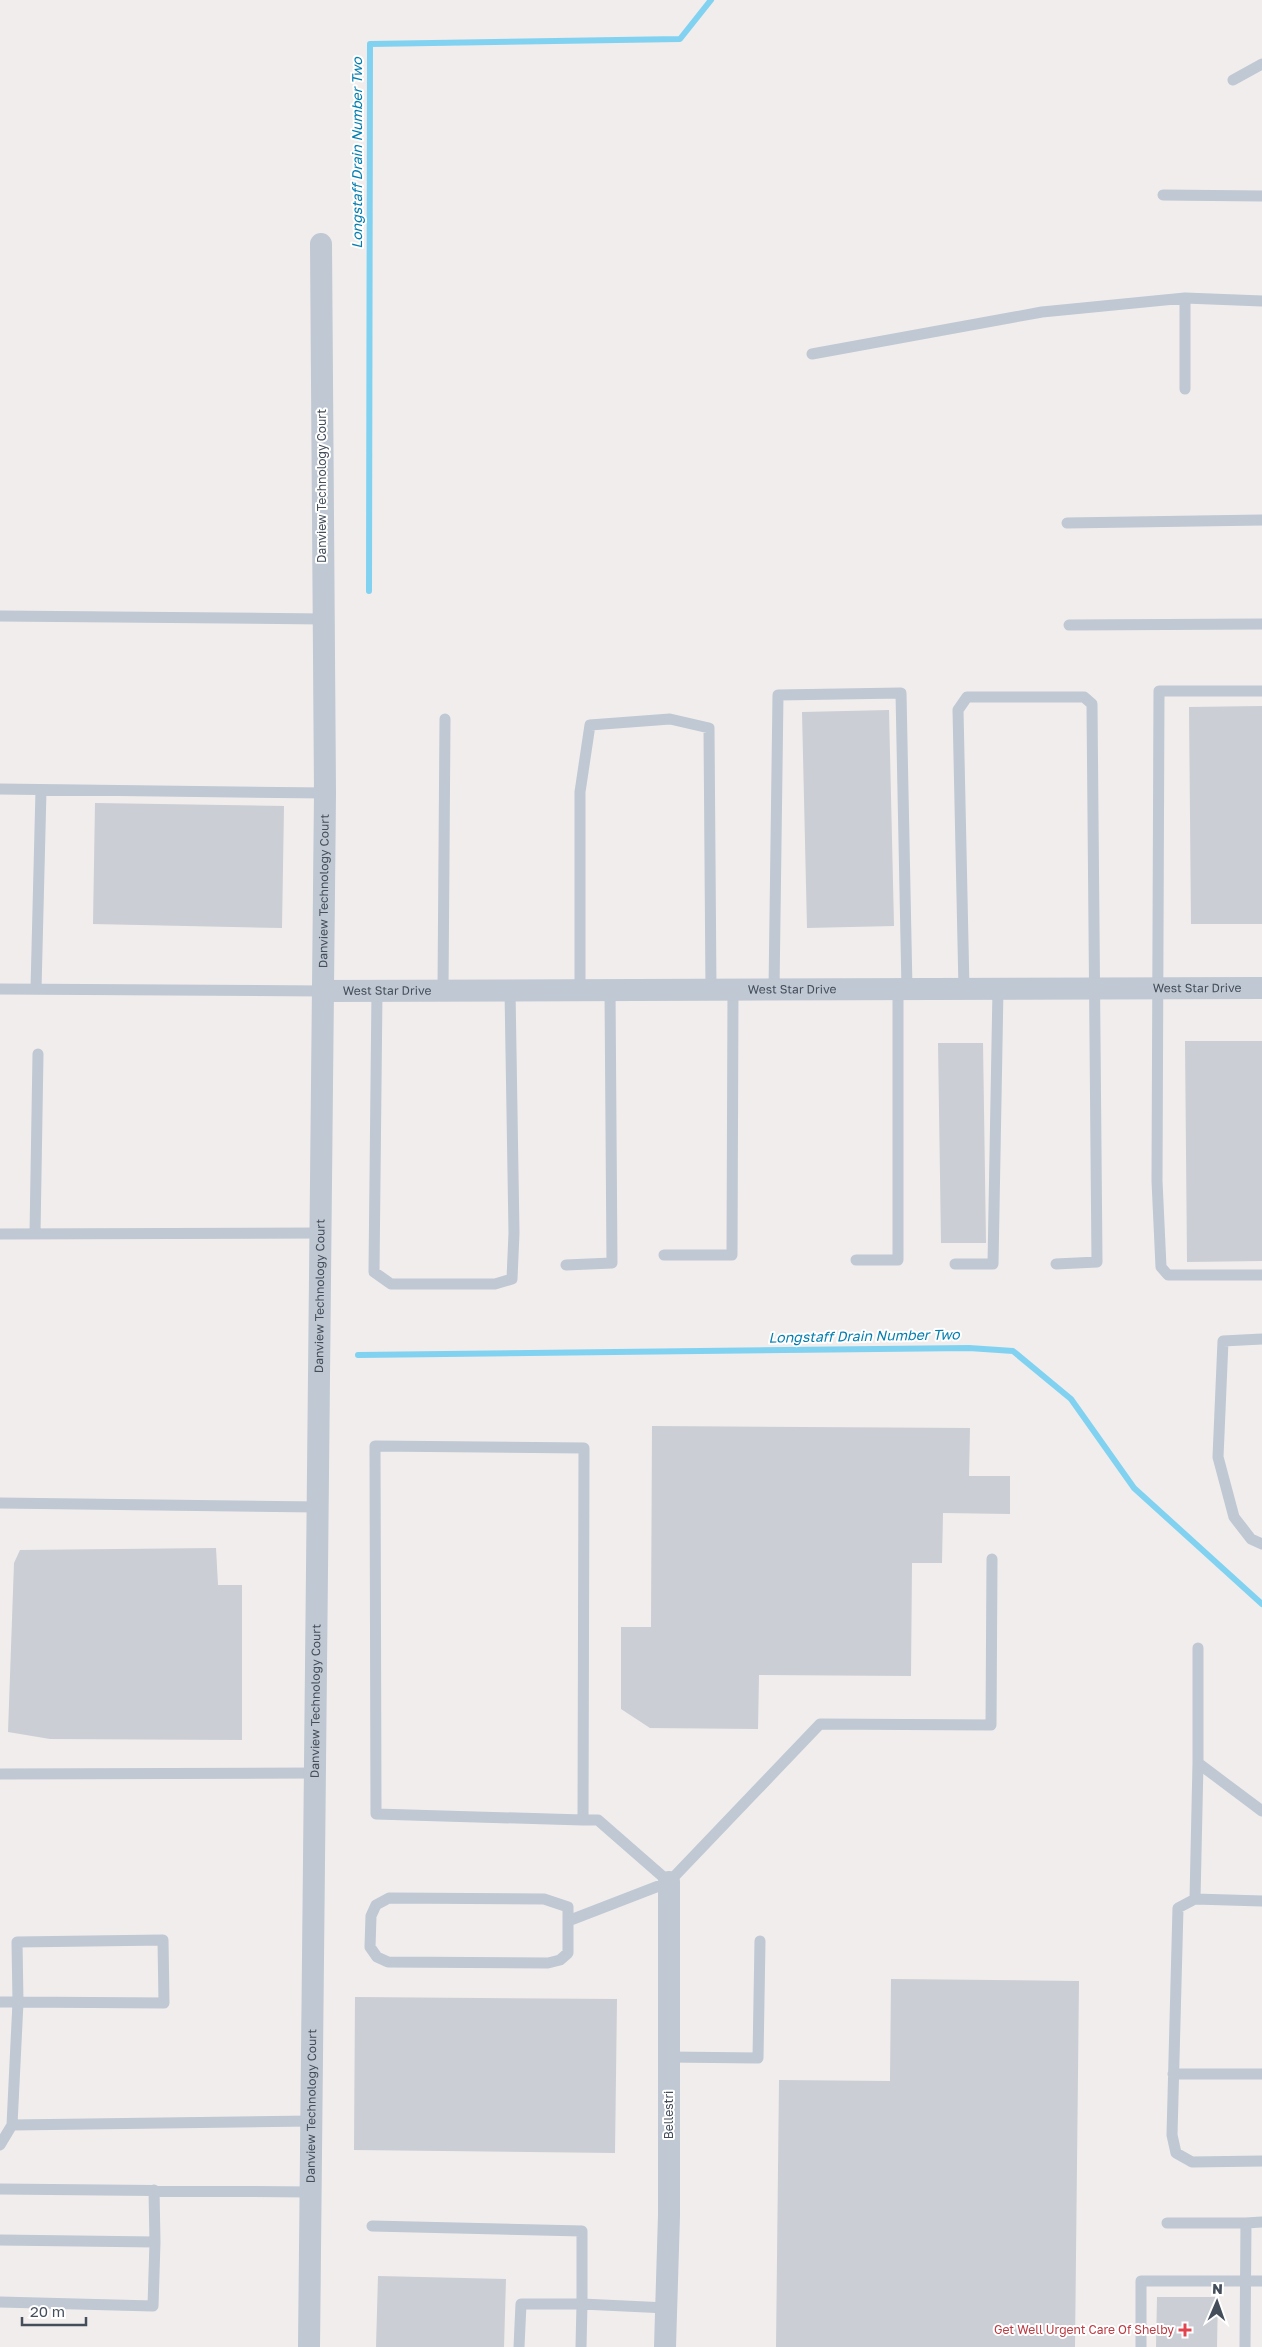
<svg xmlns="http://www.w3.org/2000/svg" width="1262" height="2347" viewBox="0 0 1262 2347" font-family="'Golos Text',sans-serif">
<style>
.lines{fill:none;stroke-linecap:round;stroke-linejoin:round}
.stream{stroke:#81d2f1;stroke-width:6}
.building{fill:#cbced5}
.service{stroke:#bfc8d3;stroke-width:11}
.minor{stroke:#bfc8d3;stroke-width:22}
.health-dot{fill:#e0444e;stroke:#fff;stroke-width:2}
.labels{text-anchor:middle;stroke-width:4;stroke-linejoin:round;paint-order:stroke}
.street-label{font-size:12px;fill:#444e5b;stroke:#fff}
.health-label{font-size:12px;fill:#be3a42;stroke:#fff;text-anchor:end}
.water-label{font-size:14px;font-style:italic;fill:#037eb0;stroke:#fff}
</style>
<rect width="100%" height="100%" fill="#f0edec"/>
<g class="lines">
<path class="stream" d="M 369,591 L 370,44 L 680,39 L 711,0
M 358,1355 L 969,1348 L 1013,1351 L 1071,1399 L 1134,1488 L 1262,1604"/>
</g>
<path class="building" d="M 1262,706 L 1262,924 L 1191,924 L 1189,707 Z
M 889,710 L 894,926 L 807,928 L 802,712 Z
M 95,803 L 284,806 L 282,928 L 93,924 Z
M 1185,1041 L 1262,1041 L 1262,1261 L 1187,1262 Z
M 938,1043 L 983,1043 L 986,1243 L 941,1243 Z
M 652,1426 L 970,1428 L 969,1476 L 1010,1476 L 1010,1514 L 943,1513 L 942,1563 L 912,1563 L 911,1676 L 759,1675 L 758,1729 L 650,1728 L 621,1709 L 621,1627 L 651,1627 Z
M 216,1548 L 218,1585 L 242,1585 L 242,1740 L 50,1739 L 8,1732 L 14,1563 L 20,1550 Z
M 891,1979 L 1079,1981 L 1075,2347 L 776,2347 L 779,2080 L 890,2081 Z
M 355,1997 L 617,1999 L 615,2153 L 354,2150 Z
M 378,2276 L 506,2279 L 504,2347 L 376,2347 Z
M 1157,2297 L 1218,2297 L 1217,2347 L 1156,2347 Z"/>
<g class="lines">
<path class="service" d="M 1233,80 L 1262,64
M 1163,195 L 1262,196
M 812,354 L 1042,312 L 1185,298
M 1185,389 L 1185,298 L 1262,301
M 1067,523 L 1262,520
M 0,616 L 324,619
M 1069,625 L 1262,624
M 1262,691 L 1159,691 L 1157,1181 L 1161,1267 L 1168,1275 L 1262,1275
M 0,789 L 325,793
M 0,989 L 323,991
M 36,989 L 41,790
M 964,989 L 958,710 L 967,697 L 1084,697 L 1092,704 L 1097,1262 L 1056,1264
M 443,990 L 445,719
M 580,990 L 580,792 L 590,725 L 670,719 L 709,728 L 711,990
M 774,990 L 778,695 L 901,693 L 907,989
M 377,991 L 374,1272 L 391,1284 L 495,1284 L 512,1279 L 514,1233 L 510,990
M 0,1234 L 320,1233
M 35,1234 L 38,1054
M 664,1255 L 732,1255 L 733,990
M 856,1260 L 898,1260 L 898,989
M 955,1264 L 993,1264 L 998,989
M 566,1265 L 612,1263 L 610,990
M 1262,1339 L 1223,1341 L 1218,1457 L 1234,1517 L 1251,1539 L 1262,1544
M 0,1503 L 318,1507
M 1198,1648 L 1198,1763 L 1262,1811
M 1198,1763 L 1195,1899 L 1262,1901
M 0,1774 L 315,1773
M 583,1820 L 584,1448 L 375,1446 L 376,1814 L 583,1820 L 598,1820 L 669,1882
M 1195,1899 L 1178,1908 L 1172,2135 L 1176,2153 L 1192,2162 L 1262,2161
M 568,1921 L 568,1953 L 560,1960 L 548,1963 L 388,1962 L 377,1957 L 370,1947 L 371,1916 L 376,1905 L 389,1898 L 544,1899 L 568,1907 L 568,1921 L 669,1882 L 820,1724 L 991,1725 L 992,1559
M 0,2002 L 18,2002 L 164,2003 L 163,1940 L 17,1942 L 18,2002 L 12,2125 L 311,2121
M 669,2057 L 758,2058 L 760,1941
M 1173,2074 L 1262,2074
M 0,2145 L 12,2125
M 0,2189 L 311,2192
M 1167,2223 L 1246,2223
M 372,2226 L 582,2231 L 582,2304 L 667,2308
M 0,2240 L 155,2242 L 154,2190
M 0,2302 L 153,2306 L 155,2242
M 519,2347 L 521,2304 L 582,2304 L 581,2347
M 1141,2347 L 1141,2281 L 1262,2281
M 1245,2347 L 1246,2223 L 1262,2222"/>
<g class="minor">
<path id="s1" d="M 323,991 L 1262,988"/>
<path id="s2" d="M 309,2347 L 325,793 L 321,244"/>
<path d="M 665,2347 L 669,2215 L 669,1882"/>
</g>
</g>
<path class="health-dot" d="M1182.5 2322.5h5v5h5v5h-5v5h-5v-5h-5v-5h5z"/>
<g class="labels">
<g class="street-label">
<text transform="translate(322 486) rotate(-90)" y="4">Danview Technology Court</text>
<text dy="4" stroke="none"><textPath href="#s2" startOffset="1456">Danview Technology Court</textPath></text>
<text dy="4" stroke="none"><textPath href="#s1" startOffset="874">West Star Drive</textPath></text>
<text dy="4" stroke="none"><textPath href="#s1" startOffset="469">West Star Drive</textPath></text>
<text dy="4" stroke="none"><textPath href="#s1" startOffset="64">West Star Drive</textPath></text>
<text dy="4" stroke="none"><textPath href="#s2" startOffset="1051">Danview Technology Court</textPath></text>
<text dy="4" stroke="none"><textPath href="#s2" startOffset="646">Danview Technology Court</textPath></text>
<text dy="4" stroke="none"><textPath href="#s2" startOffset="241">Danview Technology Court</textPath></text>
<text transform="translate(669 2115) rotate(-90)" y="4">Bellestri</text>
</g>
<g class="health-label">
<text x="1174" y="2334">Get Well Urgent Care Of Shelby</text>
</g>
<g class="water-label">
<text transform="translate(357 153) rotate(-90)" y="5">Longstaff Drain Number Two</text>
<text transform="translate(864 1336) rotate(-1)" y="5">Longstaff Drain Number Two</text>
</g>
</g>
<g transform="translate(1217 2302) rotate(2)" stroke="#ffffff" stroke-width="4" paint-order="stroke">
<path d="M0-4L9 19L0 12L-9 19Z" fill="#444e5b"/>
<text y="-8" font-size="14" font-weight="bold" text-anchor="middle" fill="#444e5b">N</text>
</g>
<path d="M22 2317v8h64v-8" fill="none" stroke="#444e5b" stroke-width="2.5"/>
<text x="30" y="2317" font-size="15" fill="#444e5b" stroke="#ffffff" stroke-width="4" paint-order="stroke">20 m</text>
</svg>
